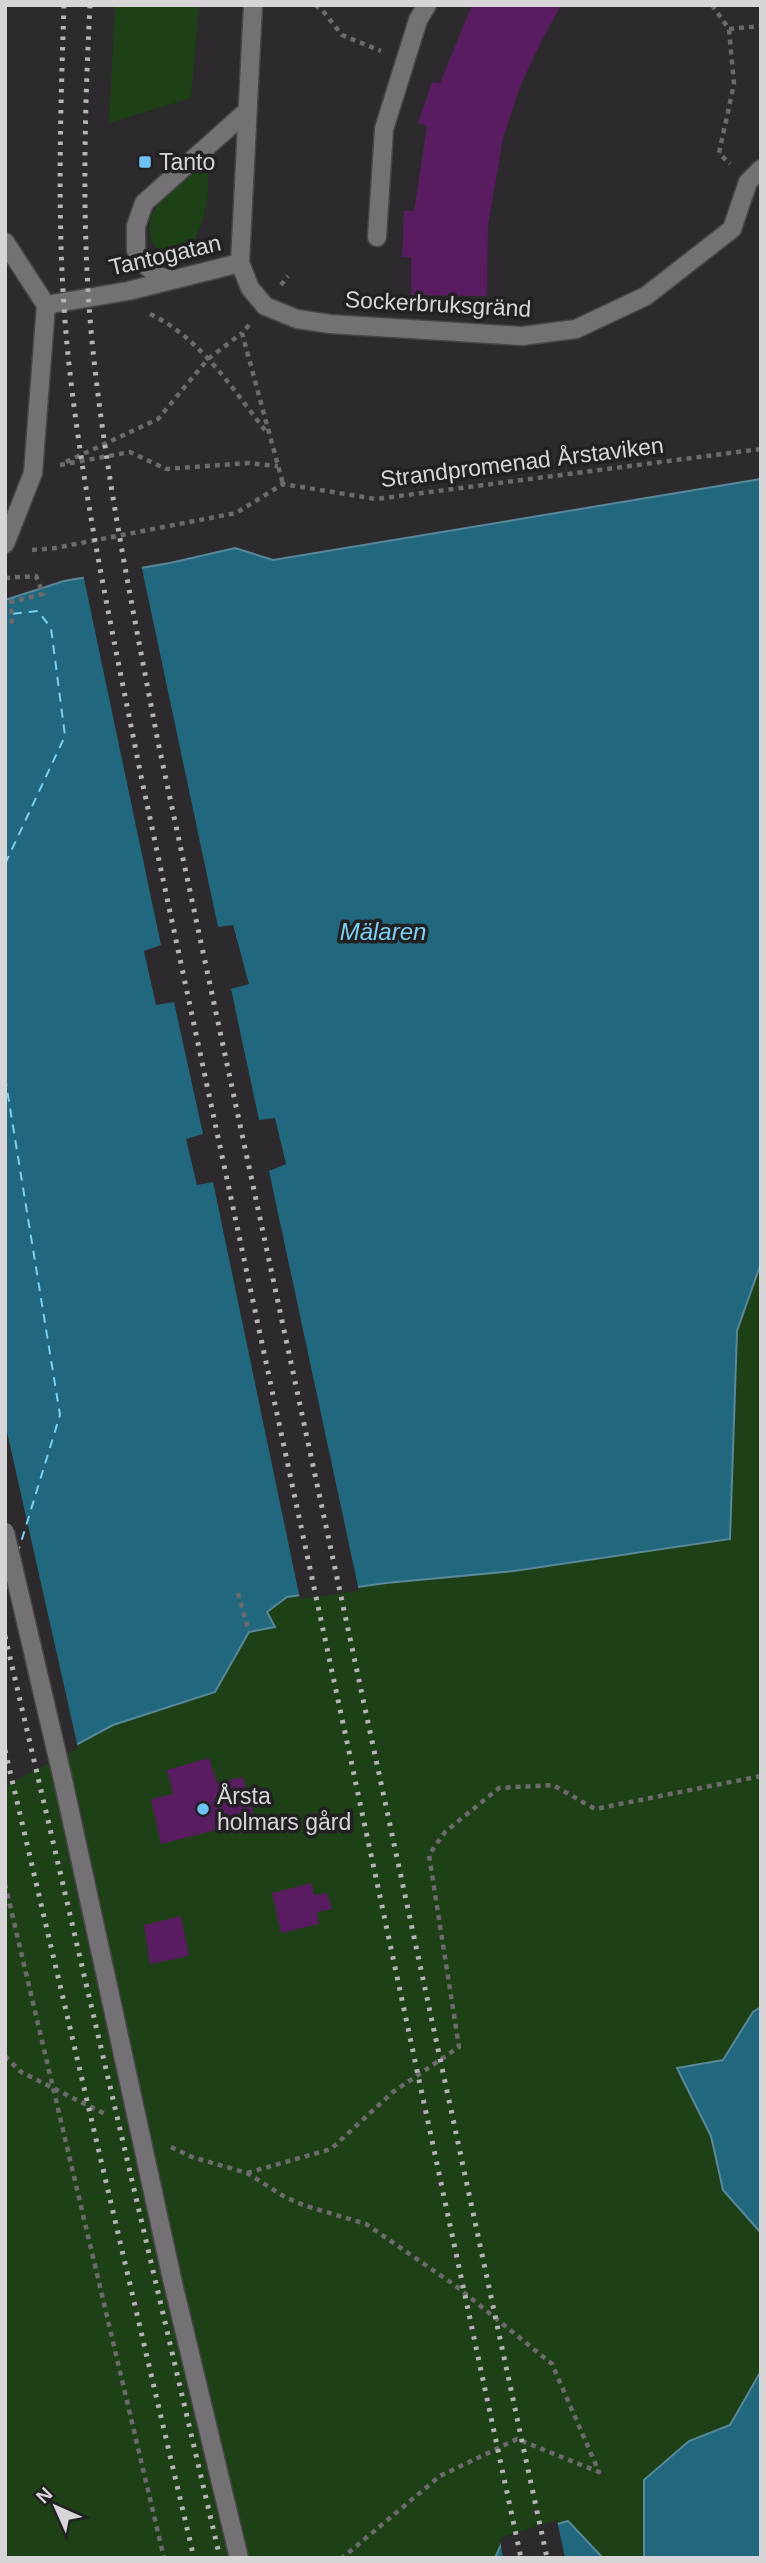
<svg xmlns="http://www.w3.org/2000/svg" width="766" height="2563" viewBox="0 0 766 2563" font-family="Helvetica,sans-serif">
<style>
.green{fill:#1e4016}
.water{fill:#21677e;stroke:#588899;stroke-width:2}
.pier{fill:#2c2a2c}
.lines{fill:none;stroke-linecap:round;stroke-linejoin:round}
.ferry{stroke:#7ad1f1;stroke-width:2;stroke-dasharray:9 7;stroke-linecap:butt}
.building{fill:#5a1c61}
.minor-casing{stroke:#474547;stroke-width:21}
.path{stroke:#6c6a6c;stroke-width:4.5;stroke-dasharray:5 5;stroke-linecap:butt}
.minor{stroke:#747174;stroke-width:18}
.rail{stroke:#b5b3b5;stroke-width:5;stroke-dasharray:3.5 7;stroke-linecap:butt}
.minor-bridge-casing{stroke:#474547;stroke-width:21;stroke-linecap:butt}
.path-bridge{stroke:#6c6a6c;stroke-width:4.5;stroke-dasharray:5 5;stroke-linecap:butt}
.minor-bridge{stroke:#747174;stroke-width:18}
.poi-dot{fill:#6fc2f4;stroke:#222023;stroke-width:2.5}
.labels{text-anchor:middle;stroke-width:7;stroke-linejoin:round;paint-order:stroke}
.poi-label{font-size:23px;fill:#d7d5d7;stroke:#222023;text-anchor:start}
.street-label{font-size:23px;fill:#d7d5d7;stroke:#222023}
.water-label{font-size:24px;font-style:italic;fill:#7ad1f1;stroke:#222023}
</style>
<rect width="100%" height="100%" fill="#2c2a2c"/>
<path class="green" d="M 115,5 L 199,5 L 191,98 L 109,123 Z
M 201,166 L 206,167 C 214,185 202,241 184,252 C 175,257 166,253 157,250 C 134,215 171,191 195,169 Z
M 761,1263 L 761,2007 L 753,2012 L 723,2060 L 678,2068 L 711,2136 L 723,2190 L 761,2233 L 761,2371 L 730,2425 L 689,2441 L 644,2480 L 644,2558 L 602,2558 L 504,2540 L 495,2558 L 5,2558 L 5,1783 L 113,1725 L 215,1692 L 249,1632 L 274,1627 L 267,1612 L 287,1597 L 386,1583 L 514,1571 L 729,1539 L 737,1331 Z"/>
<path class="water" d="M 761,479 L 761,1263 L 737,1331 L 730,1539 L 514,1571 L 386,1583 L 287,1597 L 267,1612 L 275,1627 L 249,1632 L 215,1692 L 113,1725 L 5,1783 L 5,600 L 64,581 L 170,563 L 235,548 L 273,560 Z
M 761,2007 L 761,2233 L 723,2190 L 711,2136 L 677,2068 L 723,2060 L 753,2012 Z
M 761,2371 L 761,2558 L 644,2558 L 644,2480 L 689,2441 L 730,2425 Z
M 568,2521 L 602,2557 L 607,2558 L 495,2558 L 503,2540 Z"/>
<path class="pier" d="M 141,564 L 218,927 L 233,925 L 249,984 L 231,989 L 259,1120 L 275,1118 L 286,1164 L 269,1171 L 359,1591 L 300,1599 L 213,1182 L 197,1185 L 186,1139 L 203,1134 L 174,1002 L 156,1005 L 144,951 L 161,945 L 83,574 Z
M 5,1423 L 78,1748 L 5,1786 Z
M 557,2520 L 565,2558 L 503,2558 L 500,2540 L 502,2537 Z"/>
<g class="lines">
<path class="ferry" d="M 5,864 L 65,736 L 51,628 L 38,611 L 11,614
M 5,1077 L 60,1415 L 18,1552
M 5,1592 L 8,1584"/>
</g>
<path class="building" d="M 472,5 L 561,5 L 542,40 L 521,84 L 503,138 L 488,226 L 487,296 L 411,295 L 411,257 L 402,257 L 404,211 L 414,211 L 427,126 L 418,123 L 432,82 L 440,83 Z
M 209,1758 L 217,1783 L 243,1777 L 255,1820 L 161,1844 L 151,1799 L 173,1794 L 167,1770 Z
M 312,1883 L 314,1895 L 327,1893 L 332,1909 L 317,1912 L 319,1924 L 281,1933 L 272,1893 Z
M 181,1916 L 189,1956 L 150,1964 L 144,1925 Z"/>
<g class="lines">
<defs>
<path id="minor" d="M 253,5 L 240,263 L 250,288 L 265,306 L 297,319 L 330,324 L 522,336 L 576,329 L 646,296 L 732,229 L 748,182 L 761,169
M 377,237 L 384,129 L 418,20 L 427,5
M 5,242 L 46,305 L 128,291 L 240,263
M 172,280 L 158,276 L 145,265 L 136,250 L 136,226 L 144,203 L 247,111
M 5,544 L 33,473 L 46,305"/>
</defs>
<use href="#minor" class="minor-casing"/>
<path class="path" d="M 315,5 L 323,11 L 342,35 L 381,51
M 712,5 L 729,29 L 734,84 L 719,153 L 730,164
M 729,29 L 761,26
M 281,285 L 288,276
M 150,314 C 201,338 234,391 268,434
M 249,325 L 242,333 L 283,484
M 66,462 L 158,419 L 208,359 L 242,333
M 60,465 L 130,452 L 166,469 L 248,463 L 278,466
M 32,550 L 55,548 L 236,513 L 283,484 L 376,499 L 761,449
M 5,578 L 36,576 L 43,594 L 11,602 L 12,627
M 238,1593 L 249,1632
M 5,2056 L 21,2072 L 107,2115
M 171,2147 L 192,2157 L 247,2173 L 285,2197 L 303,2205 L 366,2224 L 456,2286 L 552,2364 L 599,2472 L 517,2439 L 440,2476 L 342,2558
M 247,2173 L 331,2149 L 393,2092 L 459,2047 L 429,1855 L 445,1832 L 499,1788 L 553,1785 L 595,1809 L 761,1776"/>
<use href="#minor" class="minor"/>
<path class="rail" d="M 64,5 C 60,125 56,245 69,364 C 84,503 114,639 141,776 L 521,2558
M 90,5 C 84,123 81,243 94,360 C 108,489 134,615 158,742 L 547,2558
M 5,1636 L 220,2558
M 5,1750 L 194,2558"/>
<defs>
<path id="minor-bridge" d="M 5,1532 L 63,1780 L 172,2279 L 239,2558"/>
</defs>
<use href="#minor-bridge" class="minor-bridge-casing"/>
<path class="path-bridge" d="M 5,1884 L 164,2558"/>
<use href="#minor-bridge" class="minor-bridge"/>
</g>
<g class="poi-dot">
<rect x="138" y="155" width="14" height="14" rx="3.5"/>
<circle cx="203" cy="1809" r="7"/>
</g>
<g class="labels">
<g class="poi-label">
<text x="159" y="170">Tanto</text>
<text x="217" y="1804">Årsta<tspan x="217" dy="26">holmars gård</tspan></text>
</g>
<g class="street-label">
<text transform="translate(165 255) rotate(-13)" y="8">Tantogatan</text>
<text transform="translate(438 304) rotate(3)" y="8">Sockerbruksgränd</text>
<text transform="translate(522 462) rotate(-7)" y="8">Strandpromenad Årstaviken</text>
</g>
<g class="water-label">
<text x="383" y="940">Mälaren</text>
</g>
</g>
<rect width="766" height="2563" fill="none" stroke="#d7d5d7" stroke-width="14"/>
<g transform="translate(56 2507) rotate(315)" stroke="#222023" stroke-width="5" paint-order="stroke">
<path d="M0-5L12 26L0 18L-12 26Z" fill="#d7d5d7"/>
<text y="-10" font-size="19" font-weight="bold" text-anchor="middle" fill="#d7d5d7">N</text>
</g>
</svg>
